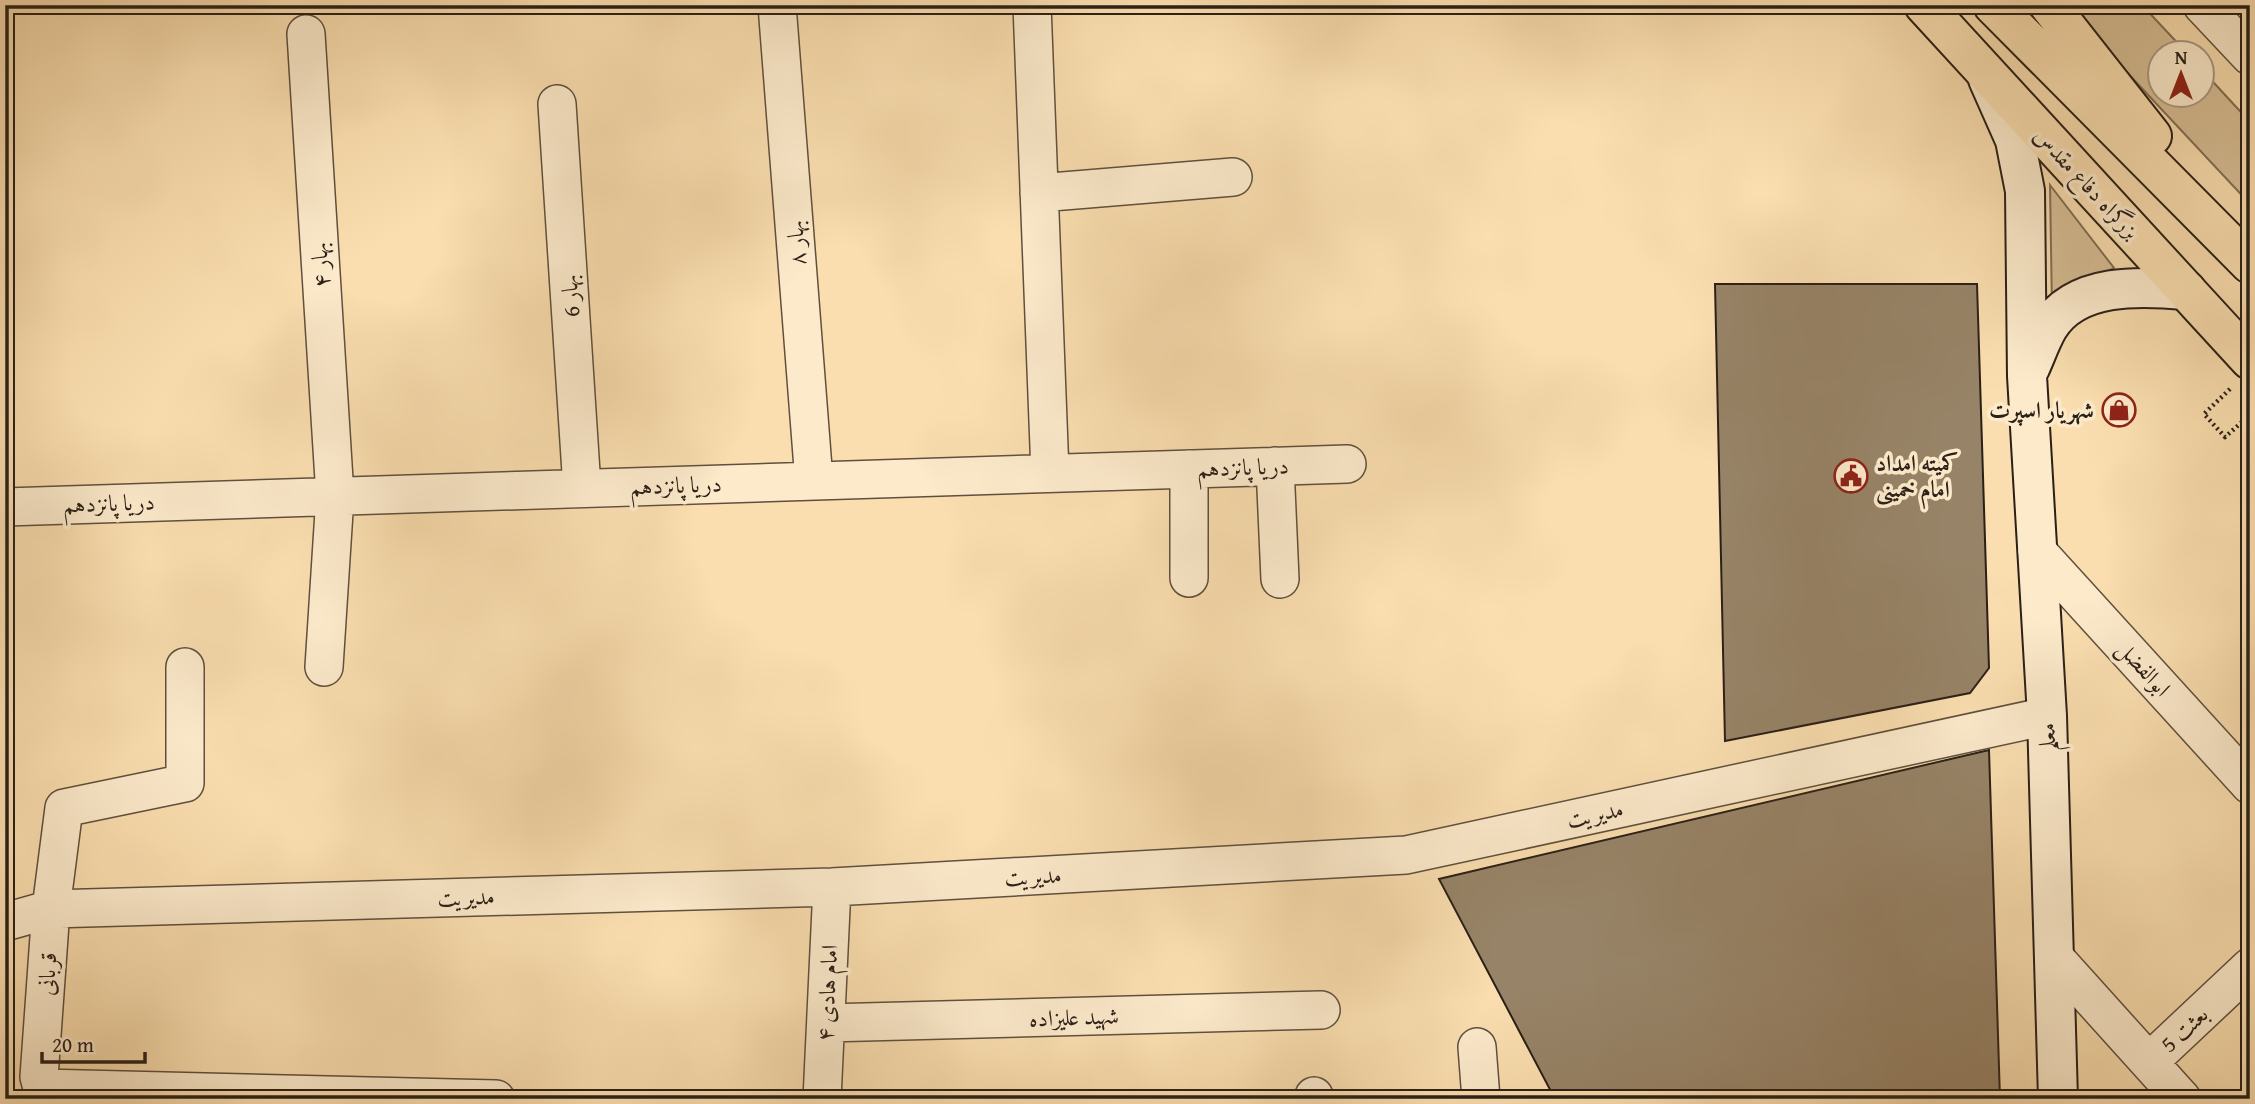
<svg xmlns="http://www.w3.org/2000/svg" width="2255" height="1104" viewBox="0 0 2255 1104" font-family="'Gentium Book Plus',Amiri,serif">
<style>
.green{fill:#d7be95;stroke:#816f56;stroke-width:2}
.building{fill:#978367;stroke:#2b2018;stroke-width:2}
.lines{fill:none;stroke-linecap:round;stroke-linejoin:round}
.street-casing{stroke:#5f503e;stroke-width:40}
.secondary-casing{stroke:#2b2018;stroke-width:42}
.highway-casing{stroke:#2b2018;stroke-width:42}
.path{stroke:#2b2018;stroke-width:4.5;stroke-dasharray:2 3.5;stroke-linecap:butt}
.street{stroke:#fceacb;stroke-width:37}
.secondary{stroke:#fceacb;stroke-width:38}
.highway{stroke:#fadeaf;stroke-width:38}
.labels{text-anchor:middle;stroke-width:7;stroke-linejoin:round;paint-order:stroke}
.street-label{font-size:23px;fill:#2b2018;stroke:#fceacb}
.poi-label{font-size:23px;font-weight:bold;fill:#2b2018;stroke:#fceacb;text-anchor:end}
</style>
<rect width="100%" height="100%" fill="#fadeaf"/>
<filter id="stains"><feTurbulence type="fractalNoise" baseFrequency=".00286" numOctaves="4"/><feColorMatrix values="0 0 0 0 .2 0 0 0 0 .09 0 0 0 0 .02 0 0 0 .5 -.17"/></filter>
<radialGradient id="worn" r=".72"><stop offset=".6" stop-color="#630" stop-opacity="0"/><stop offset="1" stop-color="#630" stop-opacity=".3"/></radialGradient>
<path class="green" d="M 2064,5 L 2142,5 L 2186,52 L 2160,52 L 2160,94 L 2202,94 L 2203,71 L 2250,122 L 2250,204 Z
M 2050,185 L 2114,268 L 2087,281 L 2052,310 Z"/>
<path class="building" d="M 1715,284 L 1977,284 L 1989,668 L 1970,693 L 1725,741 Z
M 1989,750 L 2000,1099 L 1555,1099 L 1439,879 Z"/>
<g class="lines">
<defs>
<path id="street" d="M 777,5 L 814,481
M 1032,5 L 1050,473
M 2202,5 L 2250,56
M 306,34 L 335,496 L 324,667
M 557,104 L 582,488
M 1039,193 L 1233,177
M 1275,466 L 1280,579
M 1189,469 L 1189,578
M 5,507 L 1347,464
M 2037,551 L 2250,785
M 185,667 L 185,783 L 64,808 L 51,909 L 39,1077 L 42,1088 L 496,1099
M 5,922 L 51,909 L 832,887 L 1406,855 L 2047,716
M 2054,957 L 2182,1099
M 826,1023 L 1321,1010
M 1477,1047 L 1481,1099
M 2149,1062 L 2250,967
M 1314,1096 L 1314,1099
M 822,1099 L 832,887"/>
<path id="secondary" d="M 1988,79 L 2015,140 L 2025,191 L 2027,376 L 2047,716 L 2058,1099
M 2030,368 C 2036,355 2041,340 2048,328 C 2075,282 2142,286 2186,290"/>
<path id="highway" d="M 1924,5 L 2250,360
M 1993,5 L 2250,264
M 2049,5 L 2152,136"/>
</defs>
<use href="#street" class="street-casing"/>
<use href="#secondary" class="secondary-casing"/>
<use href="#highway" class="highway-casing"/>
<path class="path" d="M 2230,389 L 2204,414 L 2225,437 L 2250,415"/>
<use href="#street" class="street"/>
<use href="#secondary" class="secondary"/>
<use href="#highway" class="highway"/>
</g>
<defs>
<symbol id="shop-ring" viewBox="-11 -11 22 22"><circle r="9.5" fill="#fceacb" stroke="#8f2418" stroke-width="1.5"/><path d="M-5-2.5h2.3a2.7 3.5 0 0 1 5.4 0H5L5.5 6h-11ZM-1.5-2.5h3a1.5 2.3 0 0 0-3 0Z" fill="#8f2418"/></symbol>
<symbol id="civic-ring" viewBox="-11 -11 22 22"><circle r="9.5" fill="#fceacb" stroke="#8f2418" stroke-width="1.5"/><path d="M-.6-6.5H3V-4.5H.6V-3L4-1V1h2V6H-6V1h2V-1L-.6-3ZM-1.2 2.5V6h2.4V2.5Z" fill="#8f2418"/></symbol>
</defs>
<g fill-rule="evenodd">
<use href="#shop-ring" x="2100" y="391" width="38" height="38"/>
<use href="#civic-ring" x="1832" y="457" width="38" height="38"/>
</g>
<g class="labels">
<g class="street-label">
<text transform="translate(2087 183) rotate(47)" y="8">بزرگراه دفاع مقدس</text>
<text transform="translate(796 243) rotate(-94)" y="8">بهار ۸</text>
<text transform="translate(320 265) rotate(-94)" y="8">بهار ۴</text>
<text transform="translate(570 296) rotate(-94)" y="8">بهار 6</text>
<text transform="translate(1243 467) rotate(-2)" y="8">دریا پانزدهم</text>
<text transform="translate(676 485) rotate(-2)" y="8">دریا پانزدهم</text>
<text transform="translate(109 503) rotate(-2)" y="8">دریا پانزدهم</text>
<text transform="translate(2144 668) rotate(48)" y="8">ابوالفضل</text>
<text transform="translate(2047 737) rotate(-92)" y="8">معلم</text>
<text transform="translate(1595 814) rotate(-12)" y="8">مدیریت</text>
<text transform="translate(1033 876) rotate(-3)" y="8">مدیریت</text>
<text transform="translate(466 897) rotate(-2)" y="8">مدیریت</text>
<text transform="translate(47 974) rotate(-86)" y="8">قربانی</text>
<text transform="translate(827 993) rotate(-87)" y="8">امام هادی ۴</text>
<text transform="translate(1074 1017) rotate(-2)" y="8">شهید علیزاده</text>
<text transform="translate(2184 1029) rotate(-43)" y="8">بعثت 5</text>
</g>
<g class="poi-label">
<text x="2094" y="418">شهریار اسپرت</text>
<text x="1876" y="471" text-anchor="start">کمیته امداد<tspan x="1876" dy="26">امام خمینی</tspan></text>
</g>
</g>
<rect width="2255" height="1104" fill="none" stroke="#fadeaf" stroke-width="28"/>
<rect x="7" y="7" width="2241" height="1090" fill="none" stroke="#2b2018" stroke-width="3.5"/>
<rect x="14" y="14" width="2227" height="1076" fill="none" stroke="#2b2018" stroke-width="2"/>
<g transform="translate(2181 74)"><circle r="33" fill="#fceacb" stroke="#a89983" stroke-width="2"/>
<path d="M0-5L12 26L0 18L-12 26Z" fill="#8f2418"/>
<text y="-10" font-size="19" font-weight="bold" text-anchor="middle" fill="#2b2018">N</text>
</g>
<path d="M42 1052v10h103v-10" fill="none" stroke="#2b2018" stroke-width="3.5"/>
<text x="52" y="1052" font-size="21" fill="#2b2018" stroke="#fceacb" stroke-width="5" paint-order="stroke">20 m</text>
<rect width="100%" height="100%" filter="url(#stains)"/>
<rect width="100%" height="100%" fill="url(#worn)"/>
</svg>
